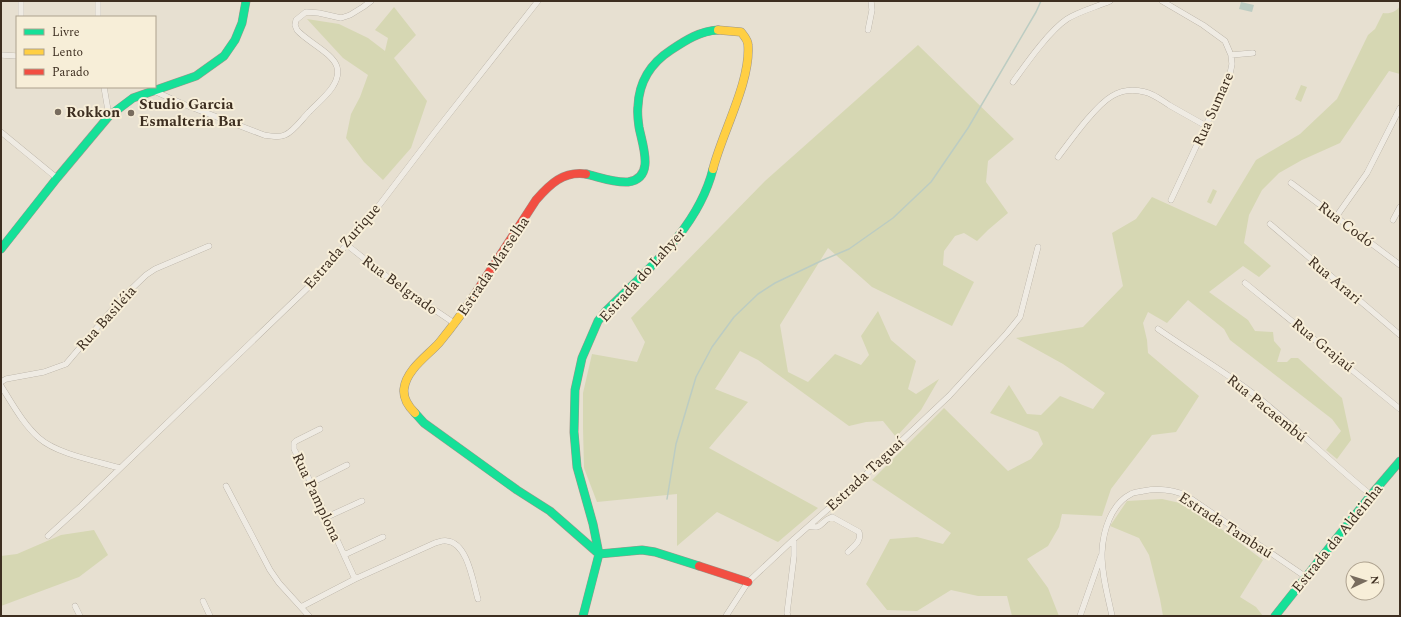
<svg xmlns="http://www.w3.org/2000/svg" width="1401" height="617" viewBox="0 0 1401 617" font-family="Spectral,serif">
<style>
.green{fill:#d6d7b3}
.water{fill:#bcccc2}
.lines{fill:none;stroke-linecap:round;stroke-linejoin:round}
.stream{stroke:#bcccc2;stroke-width:1.5}
.street-casing{stroke:#ada599;stroke-width:6}
.fast-casing{stroke:#9c958a;stroke-width:9}
.slow-casing{stroke:#9c958a;stroke-width:9}
.jam-casing{stroke:#9c958a;stroke-width:9}
.street{stroke:#efebe3;stroke-width:5.5}
.fast{stroke:#16e098;stroke-width:8}
.slow{stroke:#ffcf43;stroke-width:8}
.jam{stroke:#f24e42;stroke-width:8}
.poi-dot{fill:#786c5e;stroke:#f7eed8;stroke-width:1.5}
.labels{text-anchor:middle;stroke-width:4;stroke-linejoin:round;paint-order:stroke}
.poi-label{font-size:15px;font-weight:bold;fill:#3d2e20;stroke:#f7eed8;text-anchor:start}
.street-label{font-size:15px;fill:#3d2e20;stroke:#f7eed8}
</style>
<rect width="100%" height="100%" fill="#e7e0d1"/>
<path class="green" d="M 1400,6 L 1400,74 L 1389,71 L 1340,143 L 1302,160 L 1279,173 L 1262,190 L 1249,215 L 1244,243 L 1271,266 L 1259,277 L 1243,266 L 1209,292 L 1248,320 L 1255,331 L 1273,332 L 1274,341 L 1281,349 L 1277,362 L 1287,362 L 1291,358 L 1298,358 L 1342,398 L 1351,440 L 1337,459 L 1326,450 L 1341,431 L 1332,419 L 1230,340 L 1224,329 L 1188,300 L 1167,323 L 1148,312 L 1143,323 L 1147,340 L 1148,353 L 1199,396 L 1176,432 L 1152,435 L 1111,489 L 1102,516 L 1062,514 L 1059,527 L 1048,546 L 1027,559 L 1048,588 L 1059,616 L 1012,616 L 1007,596 L 978,596 L 951,590 L 917,611 L 887,610 L 866,584 L 890,539 L 917,537 L 943,544 L 951,533 L 872,480 L 944,408 L 1008,471 L 1031,459 L 1043,444 L 1038,432 L 990,413 L 1009,385 L 1027,414 L 1041,415 L 1060,396 L 1093,409 L 1105,393 L 1063,364 L 1016,338 L 1083,327 L 1123,286 L 1112,233 L 1136,219 L 1152,197 L 1216,226 L 1256,160 L 1300,134 L 1337,99 L 1368,35 L 1375,29 L 1383,13 C 1390,14 1396,12 1400,6 Z
M 394,7 L 416,35 L 394,58 L 427,101 L 411,148 L 383,180 L 364,162 L 346,138 L 351,114 L 360,97 L 368,75 L 343,58 L 307,19 L 339,24 L 368,38 L 385,51 L 388,38 L 375,30 Z
M 918,45 L 1014,139 L 988,161 L 986,182 L 1008,213 L 988,230 L 977,241 L 964,233 L 955,236 L 944,251 L 943,265 L 974,282 L 952,326 L 872,287 L 828,248 L 780,325 L 788,372 L 808,382 L 835,354 L 861,365 L 869,355 L 861,336 L 878,311 L 891,340 L 916,361 L 908,389 L 916,394 L 939,379 L 921,410 L 896,437 L 883,421 L 866,422 L 849,426 L 758,360 L 740,351 L 715,389 L 748,402 L 709,448 L 818,508 L 778,542 L 717,512 L 677,546 L 677,494 L 597,502 L 584,468 L 583,428 L 583,393 L 592,354 L 637,362 L 645,342 L 631,318 L 765,181 Z
M 1301,85 L 1307,87 L 1301,102 L 1295,99 Z
M 1213,189 L 1217,191 L 1211,204 L 1207,202 Z
M 1162,499 L 1189,505 L 1263,560 L 1240,597 L 1256,607 L 1263,616 L 1163,616 L 1160,599 L 1149,555 L 1139,538 L 1110,526 L 1127,501 Z
M 94,530 L 108,555 L 79,577 L 1,606 L 1,556 L 17,554 L 61,535 Z"/>
<path class="water" d="M 1241,2 L 1254,5 L 1252,12 L 1239,9 Z"/>
<g class="lines">
<path class="stream" d="M 667,499 L 676,444 L 696,377 L 712,347 L 734,317 L 758,294 L 775,283 L 823,260 L 849,249 L 893,218 L 931,182 L 968,128 L 1036,12 L 1041,1"/>
<defs>
<path id="street" d="M 21,1 L 21,17
M 98,1 L 98,17
M 1162,1 L 1203,25 L 1225,41 L 1231,55 L 1232,64 L 1230,74 L 1223,89 L 1171,200
M 868,30 L 872,10 L 871,1
M 1,55 L 17,56
M 1231,55 L 1253,53
M 1013,82 C 1026,64 1049,31 1067,19 C 1080,11 1096,7 1110,1
M 104,87 L 109,116
M 154,91 L 183,104 L 264,135 C 270,136 278,138 285,135 C 294,131 302,119 309,112 C 319,101 342,85 337,67 C 333,53 306,41 297,30 L 295,25 L 296,20 L 306,12 L 319,13 L 341,18 L 350,15 L 363,7 L 371,1
M 1,132 L 57,178
M 1058,157 C 1071,140 1095,106 1112,96 C 1122,90 1134,89 1145,92 C 1154,94 1161,100 1169,105 C 1181,112 1194,119 1206,126
M 1291,183 L 1400,265
M 1336,217 L 1367,173 L 1400,108
M 1393,220 L 1400,207
M 1270,224 L 1400,335
M 347,245 L 395,283 L 454,323
M 1245,283 L 1400,409
M 1158,329 C 1188,350 1222,370 1251,392 C 1293,424 1330,462 1371,495
M 1,382 L 6,379 L 44,372 L 66,364 L 123,297 L 146,275 L 155,269 L 209,246
M 1,386 C 12,403 23,424 39,438 C 57,454 96,461 120,468
M 320,429 L 296,441 L 294,443 L 294,449 L 311,483 L 355,579
M 311,483 L 347,465
M 226,486 L 270,570 L 279,583 L 309,616
M 327,517 L 362,501
M 809,526 C 823,530 820,521 832,517 L 859,532 C 862,541 854,546 848,552
M 48,536 L 81,506 L 321,275 L 374,212 L 435,132 L 538,1
M 344,555 L 383,537
M 203,601 L 210,616
M 75,606 L 80,616
M 301,607 L 355,579 L 435,543 C 439,542 443,540 447,541 C 468,543 473,583 478,599
M 726,616 L 748,582 L 794,539 L 845,494 L 949,396 L 1007,333 L 1020,317 L 1038,247
M 788,616 L 787,613 L 788,605 L 794,556 L 794,539
M 1080,616 L 1101,556
M 1112,616 C 1108,596 1101,573 1102,552 C 1103,531 1111,504 1131,494 C 1134,492 1139,492 1143,491 C 1159,488 1172,489 1187,496 L 1306,577"/>
<path id="fast" d="M 586,174 C 599,177 614,183 628,182 C 656,178 642,144 639,127 C 638,120 637,113 638,106 C 639,82 651,63 671,50 C 686,40 700,31 718,30
M 1,249 L 57,178 L 109,116 L 133,98 L 196,76 L 224,56 L 235,40 L 242,23 L 246,1
M 415,413 L 424,423 L 517,490 L 550,511 L 599,554 L 642,550 L 655,552 L 699,566
M 583,616 L 599,554 L 593,524 L 577,467 L 574,432 L 575,390 L 582,358 L 598,321 L 605,312 C 647,270 698,229 713,169
M 1275,616 L 1371,495 L 1400,461"/>
<path id="slow" d="M 713,169 C 722,133 751,81 748,45 C 748,40 744,36 741,32 L 718,30
M 415,413 C 409,407 403,398 404,389 C 406,370 427,356 439,343 C 452,327 464,311 475,294"/>
<path id="jam" d="M 475,294 L 536,200 C 550,184 563,171 586,174
M 699,566 L 748,582"/>
</defs>
<use href="#street" class="street-casing"/>
<use href="#fast" class="fast-casing"/>
<use href="#slow" class="slow-casing"/>
<use href="#jam" class="jam-casing"/>
<use href="#street" class="street"/>
<use href="#fast" class="fast"/>
<use href="#slow" class="slow"/>
<use href="#jam" class="jam"/>
</g>
<g class="poi-dot">
<circle cx="58" cy="112" r="4"/>
<circle cx="131" cy="113" r="4"/>
</g>
<g class="labels">
<g class="poi-label">
<text x="139" y="109">Studio Garcia<tspan x="139" dy="17">Esmalteria Bar</tspan></text>
<text x="66" y="117">Rokkon</text>
</g>
<g class="street-label">
<text transform="translate(1213 109) rotate(-66)" y="5">Rua Sumare</text>
<text transform="translate(1346 224) rotate(37)" y="5">Rua Codó</text>
<text transform="translate(342 246) rotate(-49)" y="5">Estrada Zurique</text>
<text transform="translate(493 266) rotate(-56)" y="5">Estrada Marselha</text>
<text transform="translate(642 275) rotate(-48)" y="5">Estrada do Lahyer</text>
<text transform="translate(1335 280) rotate(40)" y="5">Rua Arari</text>
<text transform="translate(400 285) rotate(36)" y="5">Rua Belgrado</text>
<text transform="translate(106 318) rotate(-48)" y="5">Rua Basiléia</text>
<text transform="translate(1323 345) rotate(39)" y="5">Rua Grajaú</text>
<text transform="translate(1267 408) rotate(39)" y="5">Rua Pacaembú</text>
<text transform="translate(865 474) rotate(-43)" y="5">Estrada Taguaí</text>
<text transform="translate(317 497) rotate(65)" y="5">Rua Pamplona</text>
<text transform="translate(1226 525) rotate(33)" y="5">Estrada Tambaú</text>
<text transform="translate(1337 538) rotate(-51)" y="5">Estrada da Aldeinha</text>
</g>
</g>
<rect width="1401" height="617" fill="none" stroke="#3d2e20" stroke-width="4"/>
<rect x="16" y="16" width="140" height="72" fill="#f7eed8" stroke="#ada18e"/>
<rect x="24" y="29" width="20" height="6" fill="#16e098" stroke="#ada18e"/>
<text x="52" y="36" font-size="12" fill="#3d2e20">Livre</text>
<rect x="24" y="49" width="20" height="6" fill="#ffcf43" stroke="#ada18e"/>
<text x="52" y="56" font-size="12" fill="#3d2e20">Lento</text>
<rect x="24" y="69" width="20" height="6" fill="#f24e42" stroke="#ada18e"/>
<text x="52" y="76" font-size="12" fill="#3d2e20">Parado</text>
<g transform="translate(1365 581) rotate(86)"><circle r="19" fill="#f7eed8" stroke="#ada18e"/>
<path d="M0-3L7 15L0 10L-7 15Z" fill="#786c5e"/>
<text y="-6" font-size="11" font-weight="bold" text-anchor="middle" fill="#3d2e20">N</text>
</g>
</svg>
